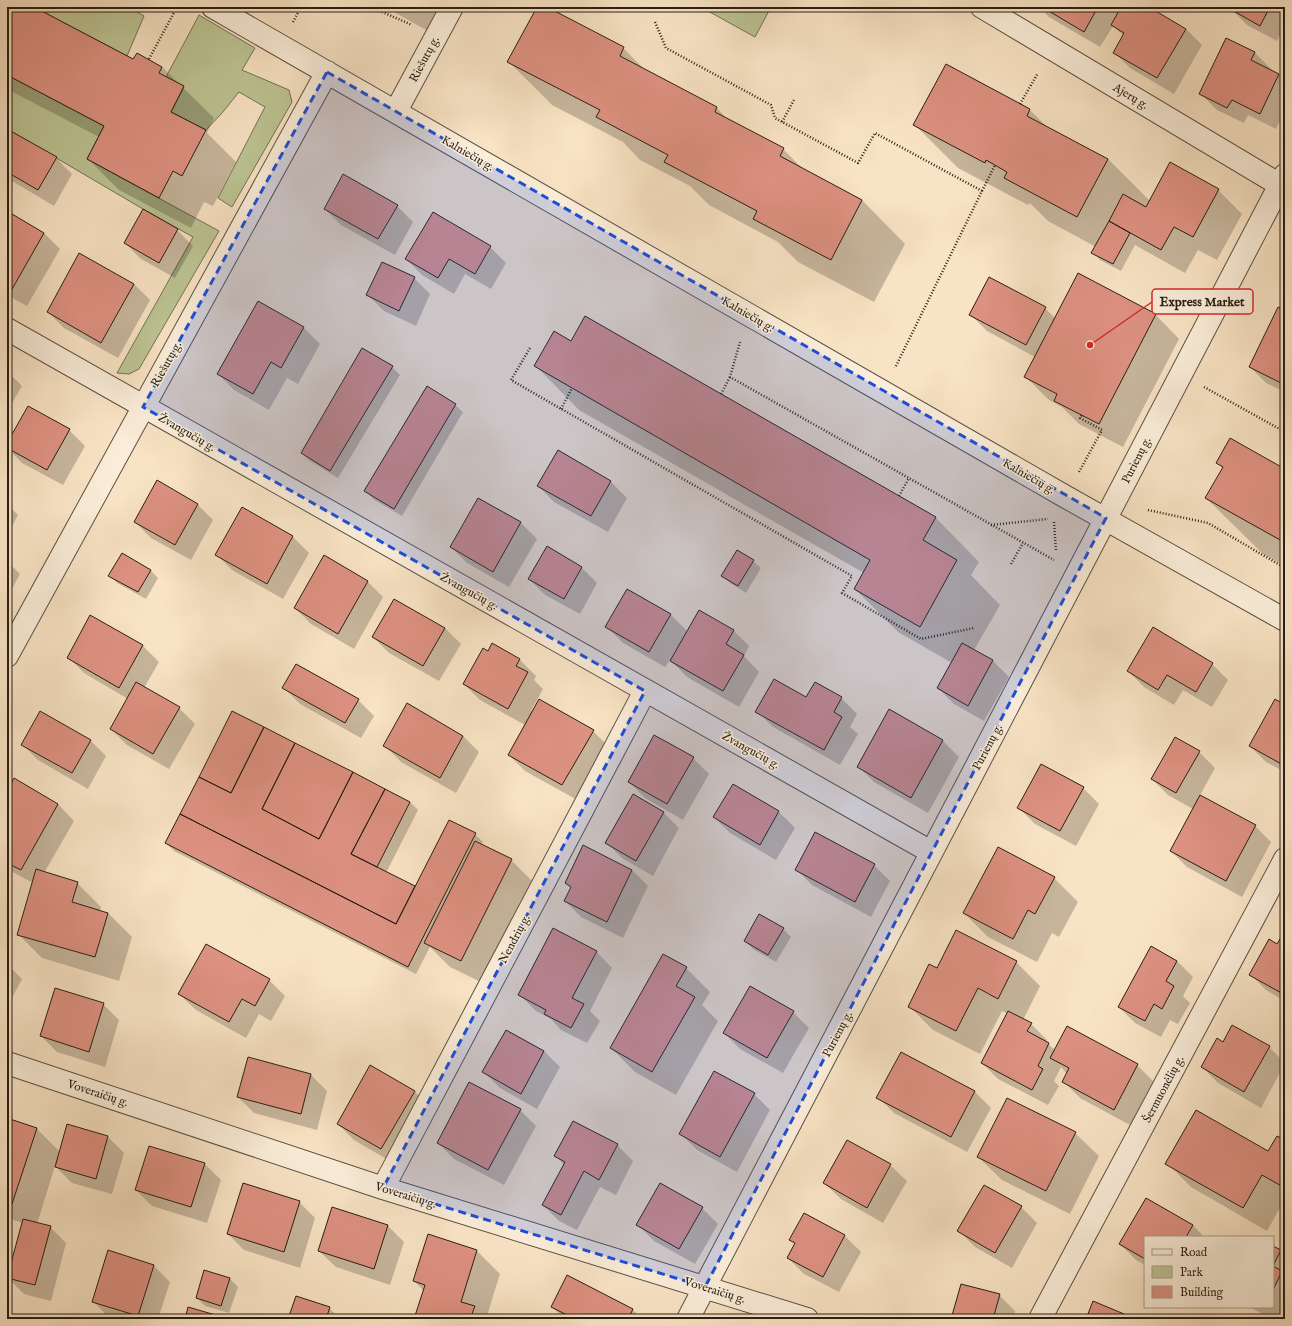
<svg xmlns="http://www.w3.org/2000/svg" width="1292" height="1326" viewBox="0 0 1292 1326" font-family="'IM FELL English',serif">
<style>
.green{fill:#bdc494;stroke:#737254}
.shadow{fill:#0003}
.building{fill:#dd9181;stroke:#291f14}
.lines{fill:none;stroke-linecap:round;stroke-linejoin:round}
.street-casing{stroke:#5d5040;stroke-width:24}
.path{stroke:#291f14;stroke-width:2.5;stroke-dasharray:1 2;stroke-linecap:butt}
.street{stroke:#faedd9;stroke-width:22}
.marked{fill:#1d4ed8;fill-opacity:0.2;stroke:#1d4ed8;stroke-width:3;stroke-dasharray:8 5;stroke-linejoin:round}
.labels{text-anchor:middle;stroke-width:3;stroke-linejoin:round;paint-order:stroke}
.street-label{font-size:12px;fill:#291f14;stroke:#faedd9}
.leader{fill:none;stroke:#d62828;stroke-width:1.5}
.callout-dot{fill:#d62828;stroke:#faedd9;stroke-width:1.5}
.callout{fill:#faedd9;stroke:#d62828;stroke-width:1.5}
.callout-label{font-size:13px;text-anchor:middle;font-weight:bold;fill:#291f14}
</style>
<rect width="100%" height="100%" fill="#f8e3c4"/>
<filter id="stains"><feTurbulence type="fractalNoise" baseFrequency=".005" numOctaves="4"/><feColorMatrix values="0 0 0 0 .2 0 0 0 0 .09 0 0 0 0 .02 0 0 0 .5 -.17"/></filter>
<radialGradient id="worn" r=".72"><stop offset=".6" stop-color="#630" stop-opacity="0"/><stop offset="1" stop-color="#630" stop-opacity=".3"/></radialGradient>
<path class="green" d="M 34,7 L 129,7 L 144,16 L 127,56 Z
M 710,7 L 771,7 L 755,37 L 708,11 Z
M 199,15 L 255,48 L 242,70 L 289,90 L 292,102 L 232,207 L 218,198 L 265,107 L 239,92 L 222,113 L 206,130 L 171,112 L 184,87 L 166,77 Z
M 7,75 L 104,126 L 87,159 L 219,231 L 139,369 L 129,374 L 117,373 L 193,237 L 143,209 L 7,129 Z"/>
<path class="shadow" d="M 7,7 L 32,7 L 133,60 L 162,67 L 214,118 L 207,133 L 236,162 L 213,206 L 204,202 L 191,228 L 119,190 L 88,159 L 99,137 L 7,89 Z
M 385,7 L 465,7 L 446,41 Z
M 538,7 L 545,7 L 623,48 L 645,70 L 717,108 L 729,121 L 783,149 L 804,170 L 862,200 L 905,244 L 874,302 L 798,262 L 778,242 L 709,205 L 690,186 L 640,160 L 623,142 L 552,105 L 509,62 Z
M 1039,7 L 1147,7 L 1186,29 L 1202,45 L 1174,94 L 1130,68 L 1114,52 L 1124,36 L 1113,26 L 1100,47 L 1049,17 Z
M 1232,7 L 1285,7 L 1285,25 L 1277,41 L 1247,25 L 1231,9 Z
M 1227,40 L 1255,53 L 1271,69 L 1270,70 L 1279,74 L 1285,81 L 1285,111 L 1276,129 L 1248,115 L 1244,123 L 1217,110 L 1201,94 Z
M 946,65 L 1030,110 L 1048,128 L 1108,159 L 1150,201 L 1218,190 L 1242,214 L 1217,260 L 1198,250 L 1185,273 L 1135,245 L 1121,271 L 1100,260 L 1093,252 L 1096,247 L 1048,221 L 1031,204 L 1029,203 L 1028,205 L 958,168 L 915,125 Z
M 7,130 L 56,158 L 72,174 L 54,206 L 7,178 Z
M 397,206 L 413,222 L 395,255 L 341,225 L 325,209 Z
M 7,212 L 44,233 L 60,249 L 27,306 L 7,295 Z
M 177,230 L 193,246 L 175,278 L 141,259 L 125,243 Z
M 490,247 L 506,263 L 491,289 L 465,274 L 454,294 L 422,275 L 406,259 Z
M 1078,274 L 1156,315 L 1179,339 L 1123,447 L 1079,424 L 1062,407 L 1049,400 L 1025,376 L 1035,357 L 987,331 L 971,315 L 1045,308 L 1055,318 Z
M 414,278 L 430,294 L 416,326 L 384,311 L 368,295 Z
M 134,284 L 150,300 L 118,358 L 64,328 L 48,312 Z
M 258,303 L 304,328 L 320,344 L 298,384 L 287,378 L 269,410 L 234,390 L 218,374 Z
M 1285,312 L 1285,392 L 1266,383 L 1250,367 Z
M 586,317 L 936,518 L 979,562 L 971,575 L 1000,605 L 974,650 L 993,661 L 1009,677 L 984,721 L 954,704 L 938,688 L 952,663 L 898,632 L 855,589 L 864,573 L 579,410 L 536,366 L 571,342 Z
M 392,367 L 400,375 L 338,478 L 310,461 L 302,453 Z
M 7,371 L 22,386 L 7,412 Z
M 455,405 L 463,412 L 402,516 L 373,499 L 366,491 Z
M 69,430 L 85,446 L 63,485 L 22,463 L 7,448 L 7,445 Z
M 558,452 L 611,482 L 627,498 L 608,532 L 554,502 L 538,486 Z
M 1218,463 L 1285,470 L 1285,566 L 1263,554 L 1206,498 L 1223,468 Z
M 7,494 L 12,499 L 9,506 L 18,515 L 10,530 L 7,528 Z
M 197,504 L 213,520 L 191,560 L 151,538 L 135,522 Z
M 521,523 L 537,539 L 509,587 L 467,563 L 451,547 Z
M 293,537 L 309,553 L 283,599 L 232,570 L 216,554 Z
M 7,561 L 20,574 L 7,598 Z
M 753,561 L 761,568 L 746,593 L 730,583 L 722,575 Z
M 581,567 L 597,583 L 580,614 L 545,595 L 529,579 Z
M 150,570 L 158,578 L 146,599 L 117,583 L 110,575 Z
M 367,581 L 383,597 L 354,649 L 311,624 L 295,608 Z
M 628,590 L 671,615 L 688,632 L 733,630 L 749,646 L 744,656 L 759,672 L 739,707 L 687,677 L 670,660 L 665,667 L 623,643 L 607,627 Z
M 91,617 L 143,646 L 159,662 L 144,688 L 179,708 L 195,724 L 169,769 L 127,745 L 111,729 L 128,699 L 84,673 L 68,657 Z
M 445,628 L 461,644 L 439,681 L 389,653 L 373,637 Z
M 492,645 L 520,660 L 536,676 L 534,680 L 543,689 L 531,711 L 593,731 L 609,747 L 579,801 L 525,771 L 509,755 L 525,725 L 480,700 L 464,684 L 488,652 Z
M 1212,664 L 1228,680 L 1212,707 L 1183,690 L 1174,705 L 1144,687 L 1128,671 Z
M 284,688 L 358,700 L 374,716 L 361,738 L 300,704 Z
M 841,698 L 857,714 L 850,727 L 858,734 L 840,765 L 773,727 L 757,711 L 807,699 Z
M 1285,706 L 1285,772 L 1266,762 L 1250,746 Z
M 889,711 L 943,741 L 959,757 L 928,813 L 874,782 L 858,766 Z
M 463,736 L 479,752 L 456,793 L 401,762 L 385,746 Z
M 90,740 L 106,756 L 88,789 L 38,760 L 22,744 Z
M 1199,752 L 1215,768 L 1200,795 L 1255,826 L 1271,842 L 1242,897 L 1187,867 L 1171,851 L 1193,809 L 1168,795 L 1152,779 Z
M 693,758 L 709,774 L 683,820 L 645,798 L 629,782 Z
M 1083,788 L 1099,804 L 1076,846 L 1035,824 L 1019,808 Z
M 7,793 L 58,804 L 74,821 L 44,873 L 77,883 L 101,907 L 100,911 L 108,913 L 132,937 L 119,981 L 42,958 L 18,934 L 33,883 L 7,869 Z
M 410,802 L 418,810 L 386,873 L 416,888 L 475,834 L 483,842 L 481,845 L 511,860 L 535,884 L 485,984 L 450,967 L 430,947 L 416,974 L 174,851 L 166,843 Z
M 663,812 L 679,828 L 653,876 L 622,858 L 606,842 Z
M 779,812 L 795,828 L 776,860 L 730,833 L 714,817 Z
M 874,865 L 890,881 L 871,917 L 812,885 L 796,869 Z
M 632,870 L 648,886 L 623,938 L 581,917 L 565,901 L 571,888 L 566,883 Z
M 1054,878 L 1078,902 L 1059,937 L 1052,933 L 1037,962 L 988,937 L 964,913 Z
M 783,929 L 791,937 L 776,962 L 753,949 L 745,941 Z
M 1285,933 L 1285,1001 L 1266,990 L 1250,974 L 1277,945 Z
M 596,951 L 612,968 L 590,1011 L 600,1021 L 587,1043 L 561,1030 L 551,1019 L 536,1011 L 520,995 Z
M 1177,961 L 1193,977 L 1183,996 L 1190,1003 L 1178,1024 L 1170,1020 L 1161,1037 L 1135,1023 L 1119,1007 Z
M 1016,962 L 1040,986 L 1023,1020 L 1031,1024 L 1047,1040 L 1046,1042 L 1055,1050 L 1137,1065 L 1153,1081 L 1130,1125 L 1080,1098 L 1064,1082 L 1067,1074 L 1061,1067 L 1054,1081 L 1059,1086 L 1048,1105 L 998,1079 L 982,1063 L 1008,1014 L 1002,1011 L 980,1054 L 933,1030 L 909,1006 L 937,969 Z
M 7,964 L 22,979 L 7,1007 Z
M 686,968 L 710,992 L 702,1005 L 718,1021 L 676,1095 L 635,1072 L 611,1048 Z
M 269,980 L 285,996 L 271,1021 L 259,1014 L 246,1038 L 196,1010 L 179,994 Z
M 103,1004 L 119,1020 L 105,1067 L 57,1052 L 41,1036 Z
M 793,1012 L 809,1028 L 783,1073 L 740,1049 L 724,1033 Z
M 1223,1043 L 1269,1047 L 1285,1063 L 1261,1108 L 1218,1083 L 1202,1067 Z
M 544,1051 L 560,1067 L 537,1109 L 500,1088 L 484,1072 Z
M 901,1053 L 975,1092 L 991,1108 L 967,1152 L 894,1113 L 878,1097 Z
M 249,1058 L 311,1075 L 327,1091 L 317,1130 L 254,1113 L 238,1097 Z
M 414,1091 L 430,1107 L 397,1165 L 354,1140 L 338,1124 Z
M 754,1094 L 770,1110 L 737,1172 L 697,1150 L 681,1134 Z
M 520,1110 L 536,1126 L 504,1185 L 454,1159 L 438,1143 Z
M 7,1119 L 36,1128 L 60,1152 L 68,1126 L 108,1137 L 124,1153 L 112,1194 L 72,1183 L 55,1166 L 37,1224 L 50,1227 L 66,1243 L 51,1301 L 24,1294 L 8,1278 L 23,1223 L 7,1218 Z
M 1075,1133 L 1099,1156 L 1070,1214 L 1002,1180 L 978,1157 Z
M 848,1141 L 890,1165 L 907,1181 L 883,1223 L 841,1199 L 824,1183 Z
M 1285,1142 L 1285,1199 L 1267,1231 L 1191,1187 L 1167,1163 L 1269,1153 Z
M 617,1145 L 633,1161 L 616,1195 L 600,1187 L 577,1230 L 559,1221 L 543,1205 L 564,1165 L 556,1156 Z
M 150,1147 L 205,1164 L 221,1180 L 207,1223 L 152,1206 L 136,1190 Z
M 1146,1199 L 1193,1225 L 1204,1237 L 1145,1237 L 1145,1265 L 1136,1260 L 1120,1244 Z
M 299,1202 L 315,1218 L 300,1268 L 244,1250 L 228,1234 Z
M 1021,1207 L 1037,1223 L 1012,1268 L 975,1247 L 959,1231 Z
M 702,1208 L 718,1224 L 695,1264 L 654,1241 L 638,1225 Z
M 333,1209 L 388,1226 L 404,1242 L 390,1285 L 336,1267 L 319,1251 Z
M 804,1214 L 845,1236 L 861,1252 L 839,1292 L 804,1274 L 788,1258 L 796,1245 L 790,1240 Z
M 1273,1247 L 1280,1251 L 1285,1256 L 1285,1314 L 1282,1319 L 1271,1319 L 1250,1307 L 1273,1307 Z
M 476,1250 L 500,1274 L 486,1319 L 415,1319 L 424,1291 L 414,1281 Z
M 153,1265 L 170,1282 L 158,1319 L 114,1319 L 109,1318 L 93,1301 Z
M 205,1271 L 230,1279 L 238,1287 L 229,1313 L 205,1306 L 197,1298 Z
M 568,1277 L 633,1310 L 642,1319 L 565,1319 L 552,1307 Z
M 999,1295 L 1015,1311 L 1013,1319 L 952,1319 Z
M 329,1308 L 340,1319 L 289,1319 Z"/>
<path class="building" d="M 7,7 L 34,7 L 133,59 L 137,53 L 162,67 L 159,73 L 184,86 L 171,112 L 206,130 L 182,176 L 173,171 L 159,198 L 87,159 L 104,126 L 7,75 Z
M 537,7 L 547,7 L 624,47 L 620,56 L 717,107 L 715,112 L 784,148 L 780,156 L 862,200 L 831,260 L 753,219 L 757,211 L 664,162 L 668,155 L 596,117 L 600,110 L 507,62 Z
M 1042,7 L 1098,7 L 1084,32 Z
M 1121,7 L 1149,7 L 1186,29 L 1157,78 L 1113,53 L 1124,33 L 1111,25 Z
M 1231,7 L 1270,7 L 1260,26 L 1230,9 Z
M 1226,38 L 1255,52 L 1251,60 L 1279,74 L 1260,114 L 1232,100 L 1227,108 L 1199,94 Z
M 946,64 L 1030,109 L 1027,116 L 1108,159 L 1077,217 L 1004,178 L 1007,172 L 986,160 L 985,163 L 913,125 Z
M 7,129 L 57,157 L 38,190 L 7,172 Z
M 1170,162 L 1219,189 L 1193,237 L 1174,227 L 1161,250 L 1109,221 L 1123,194 L 1146,207 Z
M 343,174 L 398,205 L 378,239 L 324,209 Z
M 143,209 L 178,229 L 159,263 L 124,243 Z
M 7,211 L 44,233 L 11,291 L 7,289 Z
M 433,212 L 491,246 L 475,274 L 449,259 L 438,278 L 405,259 Z
M 1109,221 L 1130,233 L 1113,264 L 1091,253 Z
M 79,253 L 134,284 L 101,343 L 47,312 Z
M 382,262 L 415,277 L 399,311 L 366,295 Z
M 1078,273 L 1156,314 L 1099,424 L 1054,401 L 1057,394 L 1024,377 Z
M 989,277 L 1046,307 L 1026,345 L 969,315 Z
M 258,301 L 304,327 L 281,368 L 271,362 L 253,394 L 217,374 Z
M 1278,307 L 1285,311 L 1285,385 L 1249,367 Z
M 585,316 L 936,517 L 923,540 L 957,560 L 920,627 L 854,589 L 870,560 L 534,366 L 554,331 L 571,341 Z
M 362,348 L 393,366 L 330,471 L 301,453 Z
M 427,386 L 456,404 L 394,509 L 364,491 Z
M 28,406 L 70,429 L 47,470 L 7,448 L 7,443 Z
M 1230,438 L 1285,469 L 1285,536 L 1282,541 L 1205,498 L 1223,467 L 1216,463 Z
M 558,450 L 611,481 L 591,516 L 537,486 Z
M 157,480 L 198,504 L 175,545 L 134,522 Z
M 478,498 L 521,522 L 493,572 L 450,547 Z
M 242,507 L 293,536 L 267,584 L 215,555 Z
M 547,546 L 582,567 L 564,599 L 528,579 Z
M 737,550 L 754,560 L 738,586 L 721,576 Z
M 122,553 L 151,570 L 138,592 L 108,576 Z
M 324,555 L 368,581 L 338,634 L 294,608 Z
M 627,589 L 671,614 L 649,652 L 605,627 Z
M 394,599 L 445,628 L 423,666 L 372,637 Z
M 699,610 L 734,630 L 726,644 L 744,655 L 723,691 L 670,661 Z
M 90,615 L 143,645 L 119,688 L 67,658 Z
M 1153,627 L 1213,663 L 1196,692 L 1167,675 L 1158,690 L 1127,671 Z
M 492,643 L 520,659 L 516,666 L 528,672 L 508,709 L 463,684 L 483,648 L 488,651 Z
M 962,643 L 993,660 L 968,706 L 937,688 Z
M 296,664 L 359,699 L 345,723 L 282,688 Z
M 774,679 L 806,697 L 815,682 L 842,697 L 834,712 L 842,717 L 824,750 L 755,712 Z
M 136,682 L 180,707 L 153,754 L 110,729 Z
M 539,699 L 594,730 L 562,785 L 508,755 Z
M 1275,699 L 1285,705 L 1285,766 L 1249,746 Z
M 407,703 L 463,736 L 440,778 L 383,746 Z
M 889,709 L 943,740 L 911,798 L 857,767 Z
M 40,711 L 91,740 L 72,773 L 21,745 Z
M 232,711 L 264,727 L 231,793 L 199,777 Z
M 264,727 L 295,743 L 262,809 L 319,839 L 353,772 L 385,789 L 351,854 L 415,886 L 396,924 L 180,814 L 199,777 L 231,793 Z
M 654,735 L 694,757 L 667,804 L 628,782 Z
M 1175,737 L 1200,751 L 1176,793 L 1151,779 Z
M 295,743 L 353,772 L 319,839 L 262,809 Z
M 1041,764 L 1084,787 L 1060,831 L 1017,808 Z
M 14,778 L 58,804 L 21,870 L 7,863 L 7,791 Z
M 733,784 L 779,811 L 760,845 L 713,817 Z
M 385,789 L 410,802 L 377,867 L 351,854 Z
M 633,794 L 664,812 L 636,861 L 605,843 Z
M 1200,795 L 1256,825 L 1226,881 L 1170,851 Z
M 180,814 L 396,924 L 449,820 L 476,833 L 408,967 L 165,843 Z
M 815,832 L 875,864 L 855,902 L 795,870 Z
M 475,841 L 512,859 L 461,961 L 424,943 Z
M 583,845 L 632,870 L 607,922 L 564,901 L 571,887 L 565,883 Z
M 998,847 L 1055,877 L 1035,914 L 1028,910 L 1013,939 L 963,913 Z
M 36,869 L 78,882 L 72,902 L 108,913 L 95,957 L 17,935 Z
M 759,914 L 784,928 L 768,955 L 744,941 Z
M 553,928 L 597,951 L 572,998 L 584,1004 L 571,1028 L 544,1014 L 546,1010 L 518,995 Z
M 956,930 L 1017,961 L 998,999 L 978,988 L 956,1031 L 908,1007 L 929,964 L 937,968 Z
M 1284,932 L 1285,932 L 1285,995 L 1249,975 L 1269,939 L 1277,944 Z
M 206,944 L 270,979 L 255,1006 L 242,999 L 229,1022 L 178,994 Z
M 1151,946 L 1177,961 L 1166,981 L 1174,986 L 1162,1009 L 1154,1004 L 1145,1021 L 1118,1007 Z
M 663,954 L 687,967 L 676,986 L 695,997 L 652,1072 L 610,1048 Z
M 750,986 L 794,1011 L 767,1058 L 723,1033 Z
M 55,988 L 104,1003 L 89,1052 L 40,1036 Z
M 1008,1011 L 1032,1023 L 1027,1031 L 1049,1043 L 1038,1066 L 1043,1069 L 1032,1090 L 981,1063 Z
M 1232,1025 L 1270,1046 L 1244,1092 L 1201,1067 L 1217,1038 L 1223,1042 Z
M 1067,1026 L 1138,1064 L 1114,1110 L 1062,1082 L 1069,1068 L 1050,1058 Z
M 506,1030 L 544,1051 L 521,1094 L 482,1072 Z
M 901,1052 L 975,1091 L 951,1137 L 876,1098 Z
M 248,1057 L 311,1074 L 301,1114 L 237,1097 Z
M 370,1065 L 415,1091 L 381,1149 L 337,1124 Z
M 714,1071 L 755,1093 L 720,1157 L 679,1134 Z
M 469,1082 L 521,1109 L 488,1170 L 437,1143 Z
M 1007,1098 L 1076,1132 L 1046,1191 L 977,1157 Z
M 1196,1110 L 1268,1151 L 1277,1136 L 1285,1140 L 1285,1188 L 1262,1175 L 1243,1208 L 1165,1164 Z
M 7,1118 L 37,1128 L 12,1204 L 7,1202 Z
M 573,1121 L 618,1144 L 599,1180 L 584,1171 L 561,1215 L 542,1205 L 565,1162 L 554,1156 Z
M 67,1124 L 108,1136 L 96,1179 L 55,1167 Z
M 847,1140 L 891,1164 L 867,1208 L 823,1183 Z
M 149,1146 L 205,1163 L 191,1207 L 135,1190 Z
M 243,1183 L 300,1201 L 284,1252 L 227,1234 Z
M 660,1183 L 703,1207 L 679,1249 L 636,1225 Z
M 984,1185 L 1022,1206 L 995,1253 L 957,1231 Z
M 1146,1198 L 1193,1225 L 1186,1237 L 1145,1237 L 1145,1259 L 1119,1244 Z
M 332,1207 L 388,1225 L 374,1269 L 318,1251 Z
M 804,1213 L 845,1235 L 823,1277 L 787,1258 L 795,1243 L 789,1240 Z
M 23,1219 L 51,1226 L 35,1285 L 7,1278 Z
M 428,1234 L 477,1250 L 461,1302 L 475,1306 L 470,1319 L 414,1319 L 425,1285 L 413,1281 Z
M 1273,1246 L 1281,1250 L 1273,1266 L 1282,1271 L 1273,1290 Z
M 108,1250 L 154,1265 L 138,1316 L 92,1302 Z
M 204,1270 L 230,1278 L 221,1306 L 196,1298 Z
M 567,1275 L 633,1309 L 628,1319 L 575,1319 L 551,1307 Z
M 961,1284 L 1000,1294 L 993,1319 L 951,1319 Z
M 296,1296 L 330,1307 L 326,1319 L 288,1319 Z
M 1093,1301 L 1136,1319 L 1086,1319 Z
M 188,1307 L 226,1318 L 226,1319 L 185,1319 Z
M 16,1315 L 29,1319 L 15,1319 Z"/>
<g class="lines">
<defs>
<path id="street" d="M 213,7 L 1066,497 L 1285,620
M 982,7 L 1280,185
M 396,111 L 452,7
M 7,329 L 931,852
M 7,656 L 327,72
M 7,1063 L 383,1188 L 807,1319
M 383,1188 L 645,691
M 688,1319 L 1285,175
M 1040,1319 L 1285,859"/>
</defs>
<use href="#street" class="street-casing"/>
<path class="path" d="M 371,7 L 412,25
M 293,22 L 301,7
M 655,22 L 666,48 L 771,105 L 775,118 L 858,163 L 875,133 L 982,191 L 895,368
M 149,59 L 177,7
M 1020,104 L 1038,73
M 782,122 L 794,100
M 982,191 L 995,165
M 740,342 L 730,377 L 1054,560
M 530,348 L 511,380 L 852,576 L 842,593 L 921,639 L 974,628
M 1204,387 L 1285,432
M 721,394 L 730,377
M 561,409 L 572,388
M 1079,472 L 1102,430 L 1080,418 L 1082,415
M 899,496 L 909,478
M 1148,510 L 1208,523 L 1285,568
M 1054,522 L 1056,551
M 991,525 L 1048,519
M 1011,564 L 1023,543"/>
<use href="#street" class="street"/>
</g>
<path class="marked" d="M 327,72 L 1106,518 L 705,1287 L 383,1188 L 645,691 L 143,407 Z"/>
<g class="labels">
<g class="street-label">
<text transform="translate(424 59) rotate(-62)" y="4">Riešutų g.</text>
<text transform="translate(1131 96) rotate(31)" y="4">Ajerų g.</text>
<text transform="translate(468 153) rotate(30)" y="4">Kalniečių g.</text>
<text transform="translate(748 314) rotate(30)" y="4">Kalniečių g.</text>
<text transform="translate(166 364) rotate(-61)" y="4">Riešutų g.</text>
<text transform="translate(187 432) rotate(30)" y="4">Žvangučių g.</text>
<text transform="translate(1136 460) rotate(-63)" y="4">Purienų g.</text>
<text transform="translate(1029 476) rotate(30)" y="4">Kalniečių g.</text>
<text transform="translate(469 591) rotate(29)" y="4">Žvangučių g.</text>
<text transform="translate(987 747) rotate(-62)" y="4">Purienų g.</text>
<text transform="translate(751 750) rotate(29)" y="4">Žvangučių g.</text>
<text transform="translate(514 939) rotate(-62)" y="4">Nendrių g.</text>
<text transform="translate(837 1034) rotate(-62)" y="4">Purienų g.</text>
<text transform="translate(1163 1089) rotate(-62)" y="4">Šermuonėlių g.</text>
<text transform="translate(98 1093) rotate(18)" y="4">Voveraičių g.</text>
<text transform="translate(406 1195) rotate(17)" y="4">Voveraičių g.</text>
<text transform="translate(715 1290) rotate(17)" y="4">Voveraičių g.</text>
</g>
</g>
<path class="leader" d="M1090 345L1152 302"/>
<circle class="callout-dot" cx="1090" cy="345" r="4"/>
<rect class="callout" x="1152" y="289" width="101" height="25" rx="4"/>
<g class="callout-label">
<text x="1202" y="306">Express Market</text>
</g>
<rect width="1292" height="1326" fill="none" stroke="#f8e3c4" stroke-width="24"/>
<rect x="8" y="8" width="1276" height="1310" fill="none" stroke="#291f14" stroke-width="2"/>
<rect x="12" y="12" width="1268" height="1302" fill="none" stroke="#291f14"/>
<rect x="1144" y="1236" width="130" height="72" fill="#faedd9" stroke="#a69b8a"/>
<rect x="1152" y="1249" width="20" height="6" fill="#faedd9" stroke="#a69b8a"/>
<text x="1180" y="1256" font-size="12" fill="#291f14">Road</text>
<rect x="1152" y="1266" width="20" height="12" fill="#bdc494" stroke="#a69b8a"/>
<text x="1180" y="1276" font-size="12" fill="#291f14">Park</text>
<rect x="1152" y="1286" width="20" height="12" fill="#dd9181" stroke="#a69b8a"/>
<text x="1180" y="1296" font-size="12" fill="#291f14">Building</text>
<rect width="100%" height="100%" filter="url(#stains)"/>
<rect width="100%" height="100%" fill="url(#worn)"/>
</svg>
